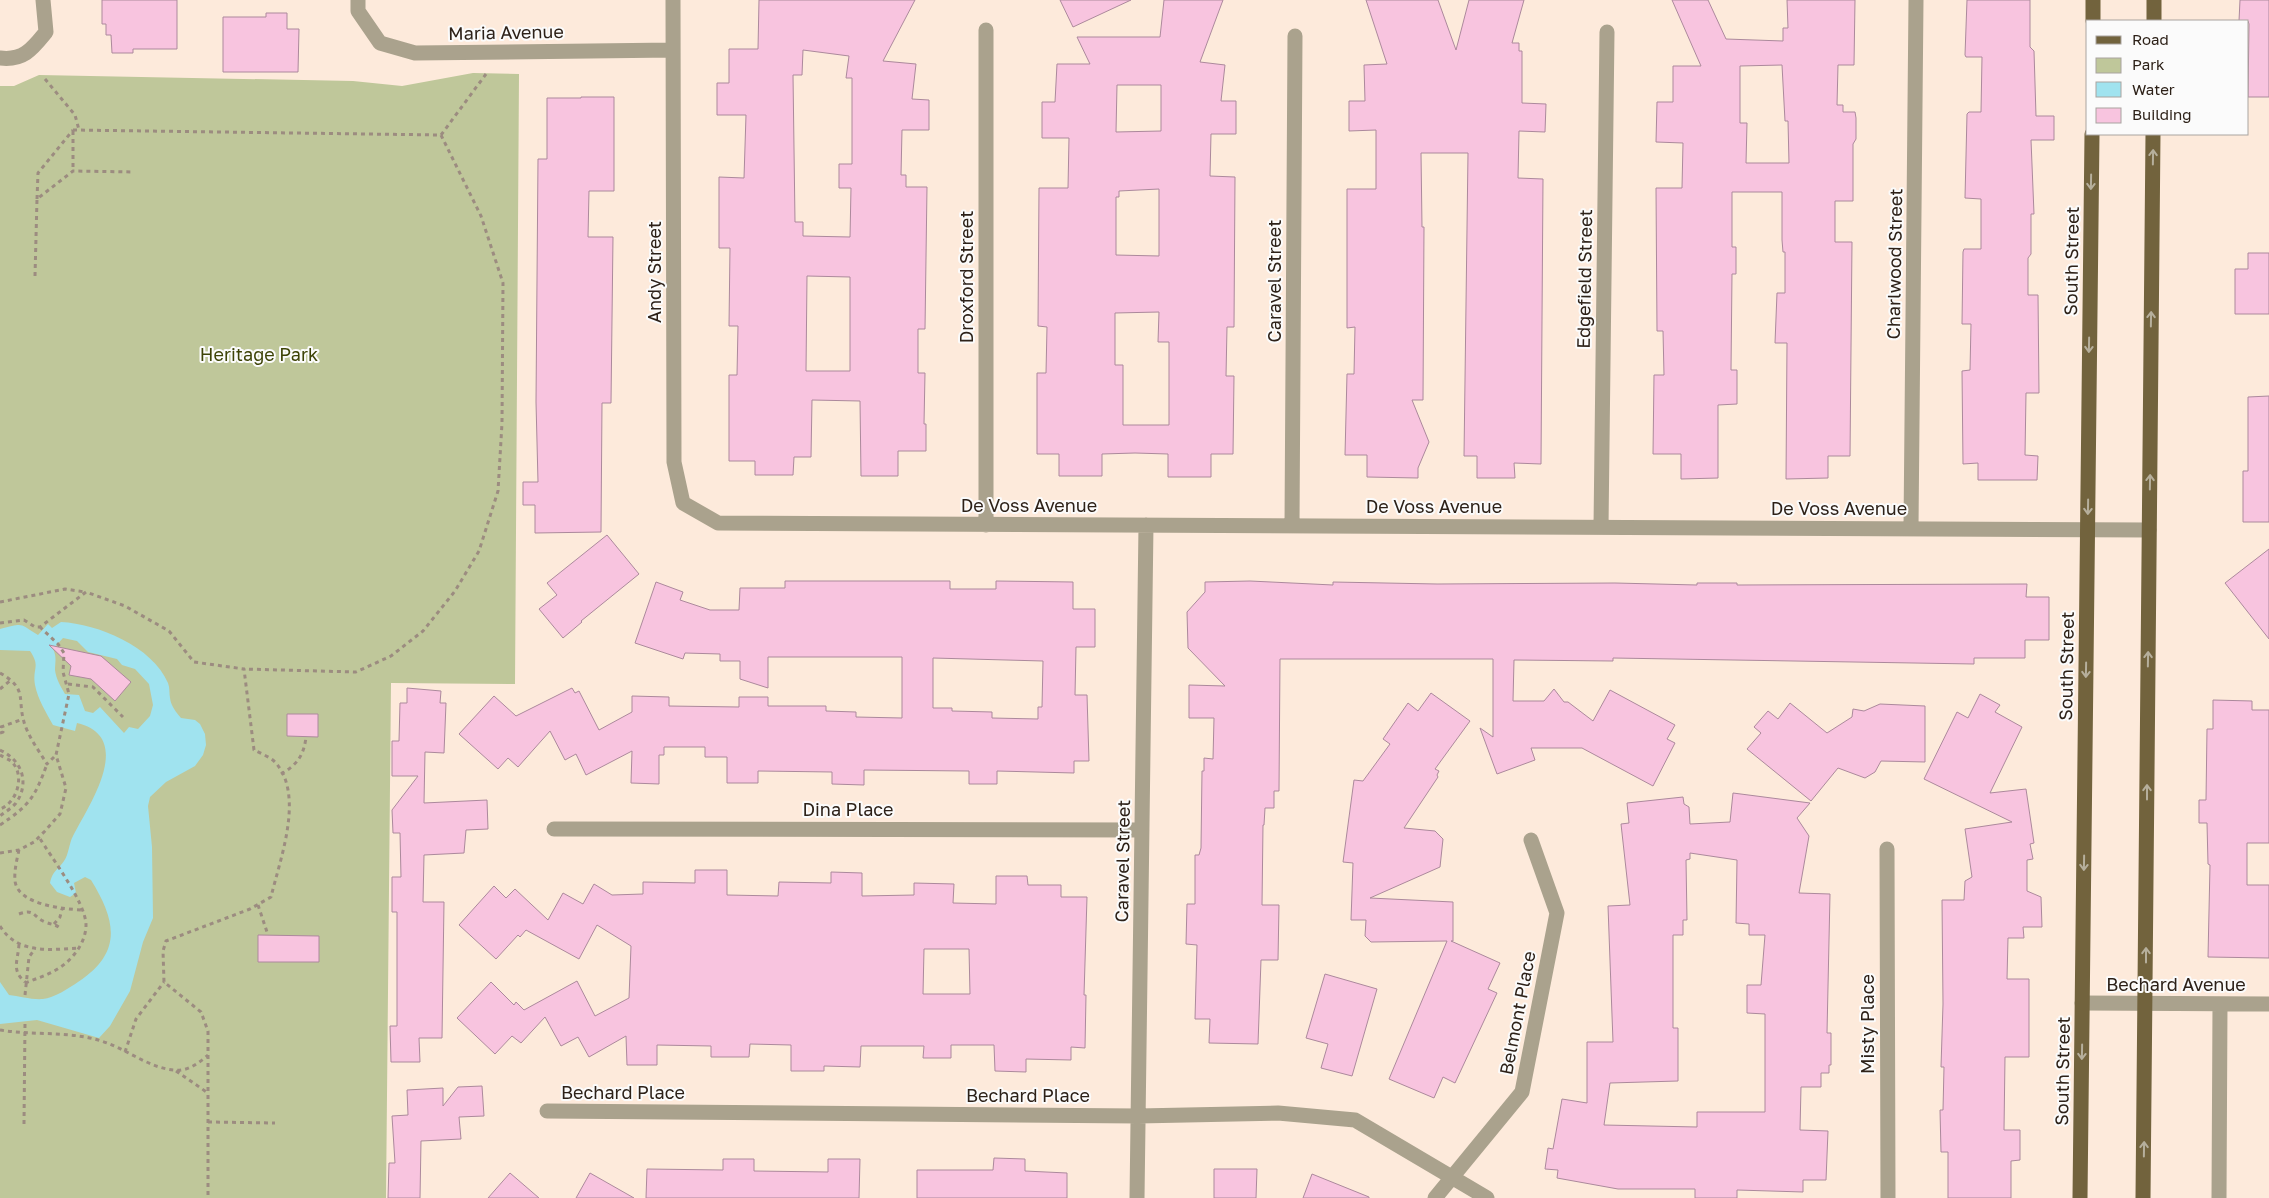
<svg xmlns="http://www.w3.org/2000/svg" width="2269" height="1198" viewBox="0 0 2269 1198" font-family="'Golos Text',sans-serif">
<style>
.green{fill:#bfc79a}
.water{fill:#a0e3ef;fill-rule:evenodd}
.building{fill:#f8c4df;stroke:#ac899c;fill-rule:evenodd}
.lines{fill:none;stroke-linecap:round;stroke-linejoin:round}
.path{stroke:#9c8c80;stroke-width:3;stroke-dasharray:4 4;stroke-linecap:butt}
.minor{stroke:#aaa28d;stroke-width:15}
.major{stroke:#72633d;stroke-width:15}
.oneway{stroke:#b6af9c}
.labels{text-anchor:middle;stroke-width:4;stroke-linejoin:round;paint-order:stroke}
.street-label{font-size:18px;fill:#2d2118;stroke:#fbfbfb}
.park-label{font-size:18px;fill:#3d4306;stroke:#fbfbfb}
</style>
<rect width="100%" height="100%" fill="#fdeadb"/>
<path class="green" d="M 473,73 L 519,74 L 515,684 L 391,683 L 386,1198 L 0,1198 L 0,86 L 14,86 L 39,75 L 353,81 L 402,86 Z"/>
<path class="water" d="M 61,622 C 98,624 152,646 168,683 C 170,688 169,693 170,698 C 171,706 176,712 181,718 L 195,720 L 200,724 L 205,734 L 206,745 L 203,755 L 195,766 L 166,782 L 150,797 L 148,806 L 152,847 L 153,918 L 143,942 L 130,991 L 110,1026 L 99,1038 L 37,1020 L 0,1024 L 0,982 L 9,995 C 19,996 32,1000 43,999 C 54,998 69,988 78,982 C 122,953 117,922 91,880 L 85,877 L 74,883 L 76,893 L 70,897 L 57,892 L 50,883 C 53,870 57,871 64,861 C 69,854 69,843 73,836 C 89,805 136,737 77,723 L 75,731 L 53,725 C 46,712 38,700 35,685 C 32,668 41,667 30,651 L 0,650 L 0,629 C 25,623 18,623 38,635 L 48,624 L 52,628 ZM 63,638 L 77,641 L 88,652 L 117,659 L 122,665 L 135,669 L 149,684 L 153,705 L 150,716 L 138,729 L 129,727 L 124,733 L 100,707 L 93,713 L 85,711 L 79,695 L 65,694 C 61,687 56,679 55,670 C 55,662 57,657 53,649 Z"/>
<path class="building" d="M 102,0 L 177,0 L 177,49 L 133,49 L 133,53 L 112,53 L 111,35 L 106,35 L 106,24 L 102,24 Z
M 759,0 L 915,0 L 883,61 L 916,64 L 912,99 L 929,100 L 929,130 L 902,130 L 901,175 L 906,175 L 906,187 L 927,187 L 925,329 L 918,329 L 918,373 L 925,373 L 924,424 L 926,424 L 926,451 L 898,451 L 898,476 L 861,476 L 860,401 L 812,400 L 811,457 L 794,457 L 793,475 L 755,475 L 755,461 L 729,461 L 729,375 L 737,375 L 738,326 L 729,326 L 730,248 L 719,248 L 719,177 L 744,178 L 746,115 L 717,115 L 717,83 L 729,83 L 729,49 L 758,49 ZM 803,50 L 849,56 L 846,78 L 852,78 L 852,164 L 839,164 L 839,188 L 851,188 L 850,237 L 803,236 L 803,222 L 795,222 L 793,75 L 802,75 ZM 807,276 L 850,277 L 850,371 L 806,371 Z
M 1060,0 L 1131,0 L 1073,27 Z
M 1164,0 L 1223,0 L 1200,62 L 1225,65 L 1221,101 L 1236,101 L 1236,134 L 1211,134 L 1210,176 L 1235,177 L 1234,327 L 1227,327 L 1226,376 L 1234,376 L 1233,454 L 1211,454 L 1211,477 L 1168,477 L 1168,454 L 1135,453 L 1102,454 L 1102,476 L 1059,476 L 1059,454 L 1037,454 L 1037,373 L 1046,373 L 1047,327 L 1038,326 L 1039,188 L 1068,188 L 1069,138 L 1042,138 L 1042,102 L 1055,102 L 1057,64 L 1090,64 L 1077,37 L 1160,37 ZM 1117,85 L 1161,85 L 1161,131 L 1116,132 ZM 1159,189 L 1159,256 L 1116,255 L 1116,197 L 1119,197 L 1119,191 ZM 1159,312 L 1158,342 L 1169,342 L 1169,425 L 1123,425 L 1123,365 L 1115,365 L 1115,313 Z
M 1366,0 L 1438,0 L 1456,50 L 1469,0 L 1524,0 L 1512,43 L 1519,43 L 1519,51 L 1522,51 L 1522,103 L 1546,104 L 1545,132 L 1519,131 L 1518,178 L 1543,179 L 1541,464 L 1514,463 L 1515,478 L 1477,478 L 1477,456 L 1464,456 L 1468,153 L 1421,153 L 1422,227 L 1424,227 L 1423,400 L 1412,400 L 1429,442 L 1418,468 L 1418,478 L 1367,477 L 1367,455 L 1345,455 L 1347,374 L 1354,374 L 1355,327 L 1347,328 L 1347,189 L 1376,189 L 1376,130 L 1349,131 L 1349,101 L 1365,101 L 1364,65 L 1387,64 Z
M 1672,0 L 1708,0 L 1726,39 L 1783,41 L 1783,28 L 1788,28 L 1787,0 L 1855,0 L 1854,65 L 1838,65 L 1837,105 L 1843,105 L 1843,112 L 1855,112 L 1856,118 L 1856,139 L 1853,144 L 1853,201 L 1835,201 L 1835,242 L 1852,242 L 1850,456 L 1828,456 L 1828,478 L 1786,479 L 1787,343 L 1775,343 L 1777,293 L 1785,293 L 1785,252 L 1783,252 L 1782,240 L 1782,192 L 1732,192 L 1732,247 L 1736,247 L 1736,274 L 1732,274 L 1731,370 L 1737,370 L 1737,404 L 1718,405 L 1718,478 L 1681,479 L 1681,454 L 1653,454 L 1654,375 L 1664,375 L 1663,331 L 1657,331 L 1656,188 L 1682,188 L 1683,143 L 1656,142 L 1657,102 L 1673,102 L 1673,66 L 1701,66 ZM 1782,65 L 1785,121 L 1788,121 L 1789,163 L 1746,163 L 1747,123 L 1740,123 L 1740,66 Z
M 1967,0 L 2030,0 L 2030,47 L 2034,51 L 2036,116 L 2054,116 L 2054,140 L 2031,140 L 2034,214 L 2031,214 L 2031,254 L 2028,258 L 2028,295 L 2038,295 L 2039,393 L 2026,393 L 2025,455 L 2038,456 L 2037,480 L 1978,480 L 1978,463 L 1963,464 L 1962,371 L 1970,370 L 1971,324 L 1962,324 L 1963,252 L 1964,249 L 1981,249 L 1981,199 L 1965,198 L 1967,114 L 1969,112 L 1981,112 L 1982,57 L 1966,57 L 1965,55 Z
M 2240,0 L 2269,0 L 2269,97 L 2248,97 L 2249,24 L 2248,21 L 2239,21 Z
M 266,13 L 287,13 L 287,29 L 299,29 L 298,72 L 223,72 L 223,17 L 266,17 Z
M 581,97 L 614,97 L 614,191 L 589,191 L 588,237 L 613,237 L 611,403 L 602,403 L 601,532 L 535,533 L 535,505 L 523,505 L 523,482 L 538,482 L 536,402 L 538,159 L 547,159 L 547,98 L 581,98 Z
M 2248,253 L 2269,253 L 2269,314 L 2235,314 L 2235,269 L 2248,269 Z
M 2269,396 L 2269,522 L 2243,522 L 2243,471 L 2248,471 L 2248,397 Z
M 607,535 L 639,574 L 581,621 L 582,622 L 563,638 L 539,609 L 557,595 L 547,583 Z
M 2269,549 L 2269,639 L 2225,583 Z
M 785,581 L 950,581 L 950,589 L 996,589 L 996,581 L 1073,582 L 1073,609 L 1095,609 L 1095,647 L 1076,647 L 1075,695 L 1087,695 L 1089,761 L 1074,761 L 1074,773 L 997,771 L 997,784 L 969,784 L 969,771 L 864,770 L 864,785 L 832,784 L 832,772 L 758,771 L 758,783 L 727,783 L 727,757 L 705,757 L 705,747 L 664,747 L 664,755 L 659,755 L 659,784 L 631,783 L 632,751 L 586,775 L 576,754 L 565,760 L 550,731 L 518,767 L 508,758 L 498,769 L 459,734 L 494,696 L 516,716 L 572,688 L 575,693 L 579,691 L 599,730 L 632,712 L 632,696 L 669,697 L 669,706 L 739,707 L 739,697 L 768,697 L 768,706 L 826,706 L 826,711 L 856,712 L 856,717 L 902,718 L 902,657 L 768,657 L 768,688 L 740,679 L 740,661 L 720,661 L 720,654 L 685,653 L 683,659 L 635,643 L 656,582 L 683,592 L 680,600 L 710,610 L 739,610 L 740,588 L 785,588 ZM 933,658 L 1043,661 L 1042,707 L 1038,707 L 1038,719 L 992,718 L 992,712 L 952,711 L 952,708 L 933,708 Z
M 1250,581 L 1333,585 L 1333,582 L 1437,584 L 1615,583 L 1697,585 L 1697,583 L 1737,583 L 1737,585 L 2027,584 L 2026,597 L 2049,597 L 2049,640 L 2025,640 L 2025,658 L 1974,658 L 1974,664 L 1613,658 L 1613,661 L 1514,660 L 1513,701 L 1544,701 L 1554,689 L 1564,702 L 1568,702 L 1593,721 L 1610,690 L 1675,725 L 1667,739 L 1675,743 L 1653,786 L 1582,748 L 1531,748 L 1535,760 L 1497,774 L 1480,728 L 1493,737 L 1493,659 L 1280,659 L 1279,791 L 1274,791 L 1274,808 L 1265,808 L 1264,825 L 1263,825 L 1262,905 L 1279,905 L 1278,960 L 1261,960 L 1258,1044 L 1209,1043 L 1210,1019 L 1195,1019 L 1197,945 L 1186,944 L 1187,904 L 1195,904 L 1195,855 L 1199,855 L 1201,848 L 1202,771 L 1204,771 L 1204,758 L 1213,759 L 1214,718 L 1189,718 L 1189,685 L 1225,686 L 1188,648 L 1187,612 L 1205,592 L 1205,582 Z
M 49,645 L 101,656 L 131,682 L 115,701 L 91,679 L 69,675 L 71,666 Z
M 407,688 L 441,691 L 440,703 L 446,703 L 444,753 L 425,752 L 424,803 L 487,800 L 488,829 L 466,830 L 464,853 L 424,855 L 423,902 L 444,902 L 442,1038 L 419,1038 L 420,1062 L 391,1062 L 390,1026 L 397,1026 L 397,912 L 392,912 L 392,877 L 401,877 L 400,833 L 393,833 L 392,810 L 418,776 L 392,776 L 392,741 L 399,741 L 400,703 L 407,703 Z
M 1431,693 L 1470,721 L 1435,769 L 1439,771 L 1437,775 L 1438,777 L 1404,828 L 1435,831 L 1443,839 L 1440,867 L 1370,898 L 1453,902 L 1453,941 L 1451,941 L 1500,963 L 1488,989 L 1497,993 L 1455,1083 L 1443,1077 L 1434,1098 L 1389,1079 L 1447,941 L 1371,942 L 1365,936 L 1366,920 L 1351,920 L 1353,863 L 1343,862 L 1354,780 L 1363,781 L 1390,744 L 1383,739 L 1408,703 L 1418,711 Z
M 1980,694 L 2000,705 L 1995,712 L 2022,727 L 1990,793 L 2026,789 L 2034,843 L 2030,844 L 2033,859 L 2027,860 L 2027,891 L 2041,897 L 2042,927 L 2023,927 L 2024,938 L 2008,938 L 2007,979 L 2029,979 L 2029,1057 L 2005,1057 L 2004,1130 L 2020,1130 L 2020,1160 L 2011,1161 L 2011,1198 L 1948,1198 L 1948,1152 L 1941,1152 L 1940,1110 L 1943,1110 L 1944,1067 L 1941,1067 L 1943,1004 L 1942,900 L 1964,900 L 1965,881 L 1972,877 L 1965,829 L 2012,822 L 1924,779 L 1957,712 L 1968,718 Z
M 2213,700 L 2252,701 L 2252,710 L 2269,710 L 2269,843 L 2247,843 L 2247,885 L 2269,885 L 2269,958 L 2208,957 L 2210,865 L 2208,864 L 2207,823 L 2199,823 L 2199,800 L 2206,800 L 2207,729 L 2213,729 Z
M 1790,703 L 1827,733 L 1852,717 L 1853,709 L 1864,711 L 1880,704 L 1925,706 L 1925,762 L 1881,761 L 1875,772 L 1865,778 L 1838,768 L 1811,801 L 1747,749 L 1761,733 L 1754,727 L 1768,711 L 1778,719 Z
M 287,714 L 318,714 L 318,737 L 287,736 Z
M 1733,793 L 1810,803 L 1797,818 L 1809,836 L 1799,893 L 1830,894 L 1827,1033 L 1831,1033 L 1831,1065 L 1829,1065 L 1829,1073 L 1821,1073 L 1821,1087 L 1801,1087 L 1800,1130 L 1828,1131 L 1826,1180 L 1803,1180 L 1803,1192 L 1737,1190 L 1737,1198 L 1695,1198 L 1695,1189 L 1618,1189 L 1557,1178 L 1558,1170 L 1545,1169 L 1548,1148 L 1553,1149 L 1562,1099 L 1587,1103 L 1587,1042 L 1613,1042 L 1608,906 L 1630,905 L 1621,824 L 1629,823 L 1627,803 L 1683,797 L 1684,804 L 1689,807 L 1690,824 L 1730,822 ZM 1690,853 L 1737,860 L 1736,923 L 1749,924 L 1749,935 L 1765,935 L 1761,985 L 1747,985 L 1747,1013 L 1765,1014 L 1765,1112 L 1697,1112 L 1697,1127 L 1604,1125 L 1610,1083 L 1678,1081 L 1678,1028 L 1673,1028 L 1673,935 L 1683,935 L 1683,920 L 1687,920 L 1686,860 L 1690,859 Z
M 695,870 L 727,870 L 727,895 L 778,896 L 779,882 L 831,883 L 831,872 L 862,873 L 862,896 L 914,895 L 914,883 L 954,884 L 953,903 L 996,904 L 996,876 L 1027,876 L 1028,885 L 1061,885 L 1061,897 L 1087,897 L 1084,995 L 1086,995 L 1085,1048 L 1071,1047 L 1071,1060 L 1026,1059 L 1026,1072 L 995,1071 L 994,1045 L 951,1045 L 951,1058 L 923,1058 L 924,1046 L 861,1046 L 860,1067 L 824,1066 L 824,1071 L 791,1071 L 791,1045 L 750,1044 L 749,1057 L 711,1057 L 711,1046 L 657,1045 L 657,1065 L 627,1065 L 626,1036 L 589,1057 L 578,1037 L 561,1046 L 545,1017 L 521,1043 L 512,1036 L 495,1054 L 457,1018 L 491,982 L 514,1005 L 516,1002 L 524,1010 L 577,981 L 595,1016 L 629,998 L 631,946 L 597,925 L 579,959 L 526,930 L 520,937 L 518,935 L 496,959 L 459,925 L 494,886 L 506,898 L 515,889 L 548,920 L 563,893 L 583,904 L 594,884 L 612,895 L 643,894 L 643,882 L 695,883 ZM 924,949 L 969,949 L 970,994 L 923,994 Z
M 258,935 L 319,936 L 319,962 L 258,962 Z
M 1325,974 L 1377,989 L 1352,1076 L 1321,1068 L 1328,1044 L 1306,1038 Z
M 482,1086 L 484,1116 L 459,1117 L 461,1139 L 421,1141 L 420,1198 L 388,1198 L 389,1163 L 395,1163 L 392,1116 L 408,1115 L 407,1090 L 443,1088 L 443,1106 L 458,1087 Z
M 994,1158 L 1025,1159 L 1025,1171 L 1067,1173 L 1067,1198 L 917,1198 L 917,1170 L 993,1170 Z
M 723,1159 L 754,1159 L 754,1171 L 828,1172 L 828,1159 L 860,1159 L 859,1198 L 646,1198 L 647,1169 L 723,1170 Z
M 1214,1169 L 1257,1169 L 1256,1198 L 1214,1198 Z
M 510,1173 L 539,1198 L 488,1198 Z
M 590,1173 L 634,1198 L 576,1198 Z
M 1312,1174 L 1369,1197 L 1369,1198 L 1303,1198 Z"/>
<g class="lines">
<path class="path" d="M 45,79 L 75,115 L 79,130
M 73,130 L 441,135 L 481,216 L 503,283 L 502,423 L 498,491 L 479,551 L 455,591 L 423,631 L 391,656 L 356,672 L 244,669
M 73,131 L 73,171
M 441,135 L 486,74
M 37,199 L 38,173 L 73,130
M 35,276 L 37,199 L 73,171 L 134,172
M 0,602 L 65,589 L 85,592
M 0,623 L 24,620 L 35,627 L 40,627 L 86,592 L 125,606 L 169,631 L 194,662 L 244,669 L 254,750 C 260,753 270,757 275,762 C 305,795 280,859 271,897 L 250,909 L 166,941 L 163,951 L 164,982 L 201,1012 L 208,1031 L 208,1198
M 0,673 C 28,689 17,698 24,722 C 28,736 39,751 47,764 L 56,755
M 68,684 L 93,687 L 123,717
M 0,689 L 11,680
M 0,733 L 3,732 L 1,727 L 23,719
M 0,750 C 22,760 30,783 16,803 C 12,808 5,812 0,816
M 0,755 C 3,757 8,759 11,761 C 26,775 17,803 0,809
M 281,774 C 297,765 304,755 306,737
M 0,825 C 30,805 35,797 47,764
M 19,850 C 17,859 14,871 15,881 C 18,905 64,909 82,910
M 0,853 L 19,850 L 34,842 L 45,831 L 60,814 L 66,788 L 56,755 L 69,694 L 63,672 L 64,653 L 58,644 L 40,627
M 258,905 L 268,935
M 19,914 C 35,908 33,917 45,922 C 52,925 56,924 61,929
M 54,924 L 60,917 L 62,909
M 0,926 C 17,954 49,950 78,948
M 19,944 C 18,961 11,970 25,982
M 25,983 C 35,979 45,976 54,971 C 70,963 86,944 86,925 C 86,903 51,857 39,837
M 25,995 L 29,957 L 34,950
M 0,1030 C 35,1036 73,1030 107,1043 C 129,1051 150,1068 174,1070 C 187,1072 199,1063 208,1055
M 125,1052 L 136,1019 L 164,982
M 176,1071 L 208,1093
M 208,1122 L 275,1123
M 24,1124 L 25,1023"/>
<path class="minor" d="M 358,0 L 358,11 L 380,43 L 415,53 L 673,50
M 673,0 L 674,462 L 683,503 L 718,523 L 2149,530
M 986,30 L 986,525
M 0,58 C 24,61 33,48 46,32 L 43,0
M 1292,526 L 1295,36
M 1601,527 L 1607,32
M 1911,528 L 1916,0
M 554,829 L 1142,830
M 1887,849 L 1888,1198
M 2082,1003 L 2269,1004
M 547,1111 L 1138,1116 L 1278,1113 L 1355,1120 L 1487,1198
M 1137,1198 L 1146,525
M 1435,1198 L 1522,1092 L 1557,913 L 1531,840
M 2219,1198 L 2220,1004"/>
<path class="major" d="M 2093,21 L 2093,0
M 2154,21 L 2154,0
M 2080,1198 L 2092,134
M 2143,1198 L 2153,134"/>
</g>
<defs><path id="oneway-shaft" d="M-6 0H5M1.5-3L5.5 0L1.5 3" fill="none" stroke-width="1.6" stroke-linecap="round" stroke-linejoin="round" transform="scale(1.25)"/></defs>
<g class="oneway">
<use href="#oneway-shaft" transform="translate(2153 157) rotate(-89)"/>
<use href="#oneway-shaft" transform="translate(2091 182) rotate(91)"/>
<use href="#oneway-shaft" transform="translate(2151 319) rotate(-89)"/>
<use href="#oneway-shaft" transform="translate(2089 345) rotate(91)"/>
<use href="#oneway-shaft" transform="translate(2150 482) rotate(-89)"/>
<use href="#oneway-shaft" transform="translate(2088 507) rotate(91)"/>
<use href="#oneway-shaft" transform="translate(2148 659) rotate(-89)"/>
<use href="#oneway-shaft" transform="translate(2086 670) rotate(91)"/>
<use href="#oneway-shaft" transform="translate(2147 792) rotate(-90)"/>
<use href="#oneway-shaft" transform="translate(2084 863) rotate(91)"/>
<use href="#oneway-shaft" transform="translate(2146 955) rotate(-90)"/>
<use href="#oneway-shaft" transform="translate(2082 1052) rotate(91)"/>
<use href="#oneway-shaft" transform="translate(2144 1149) rotate(-89)"/>
</g>
<g class="labels">
<g class="street-label">
<text transform="translate(506 33) rotate(-1)" y="6">Maria Avenue</text>
<text transform="translate(2072 261) rotate(-89)" y="6">South Street</text>
<text transform="translate(1895 264) rotate(-89)" y="6">Charlwood Street</text>
<text transform="translate(655 272) rotate(-90)" y="6">Andy Street</text>
<text transform="translate(967 277) rotate(-90)" y="6">Droxford Street</text>
<text transform="translate(1585 279) rotate(-89)" y="6">Edgefield Street</text>
<text transform="translate(1275 281) rotate(-90)" y="6">Caravel Street</text>
<text x="1029" y="512">De Voss Avenue</text>
<text x="1434" y="513">De Voss Avenue</text>
<text x="1839" y="515">De Voss Avenue</text>
<text transform="translate(2067 666) rotate(-89)" y="6">South Street</text>
<text x="848" y="816">Dina Place</text>
<text transform="translate(1123 861) rotate(-89)" y="6">Caravel Street</text>
<text x="2176" y="991">Bechard Avenue</text>
<text transform="translate(1518 1013) rotate(-79)" y="6">Belmont Place</text>
<text transform="translate(1868 1024) rotate(-90)" y="6">Misty Place</text>
<text transform="translate(2063 1071) rotate(-89)" y="6">South Street</text>
<text x="623" y="1099">Bechard Place</text>
<text x="1028" y="1102">Bechard Place</text>
</g>
<g class="park-label">
<text x="259" y="361">Heritage Park</text>
</g>
</g>
<rect x="2086" y="20" width="162" height="115" fill="#fbfbfb" stroke="#a9a4a0"/>
<rect x="2096" y="36" width="25" height="8" fill="#72633d" stroke="#a9a4a0"/>
<text x="2132" y="45" font-size="15" fill="#2d2118">Road</text>
<rect x="2096" y="58" width="25" height="15" fill="#bfc79a" stroke="#a9a4a0"/>
<text x="2132" y="70" font-size="15" fill="#2d2118">Park</text>
<rect x="2096" y="82" width="25" height="15" fill="#a0e3ef" stroke="#a9a4a0"/>
<text x="2132" y="95" font-size="15" fill="#2d2118">Water</text>
<rect x="2096" y="108" width="25" height="15" fill="#f8c4df" stroke="#a9a4a0"/>
<text x="2132" y="120" font-size="15" fill="#2d2118">Building</text>
</svg>
